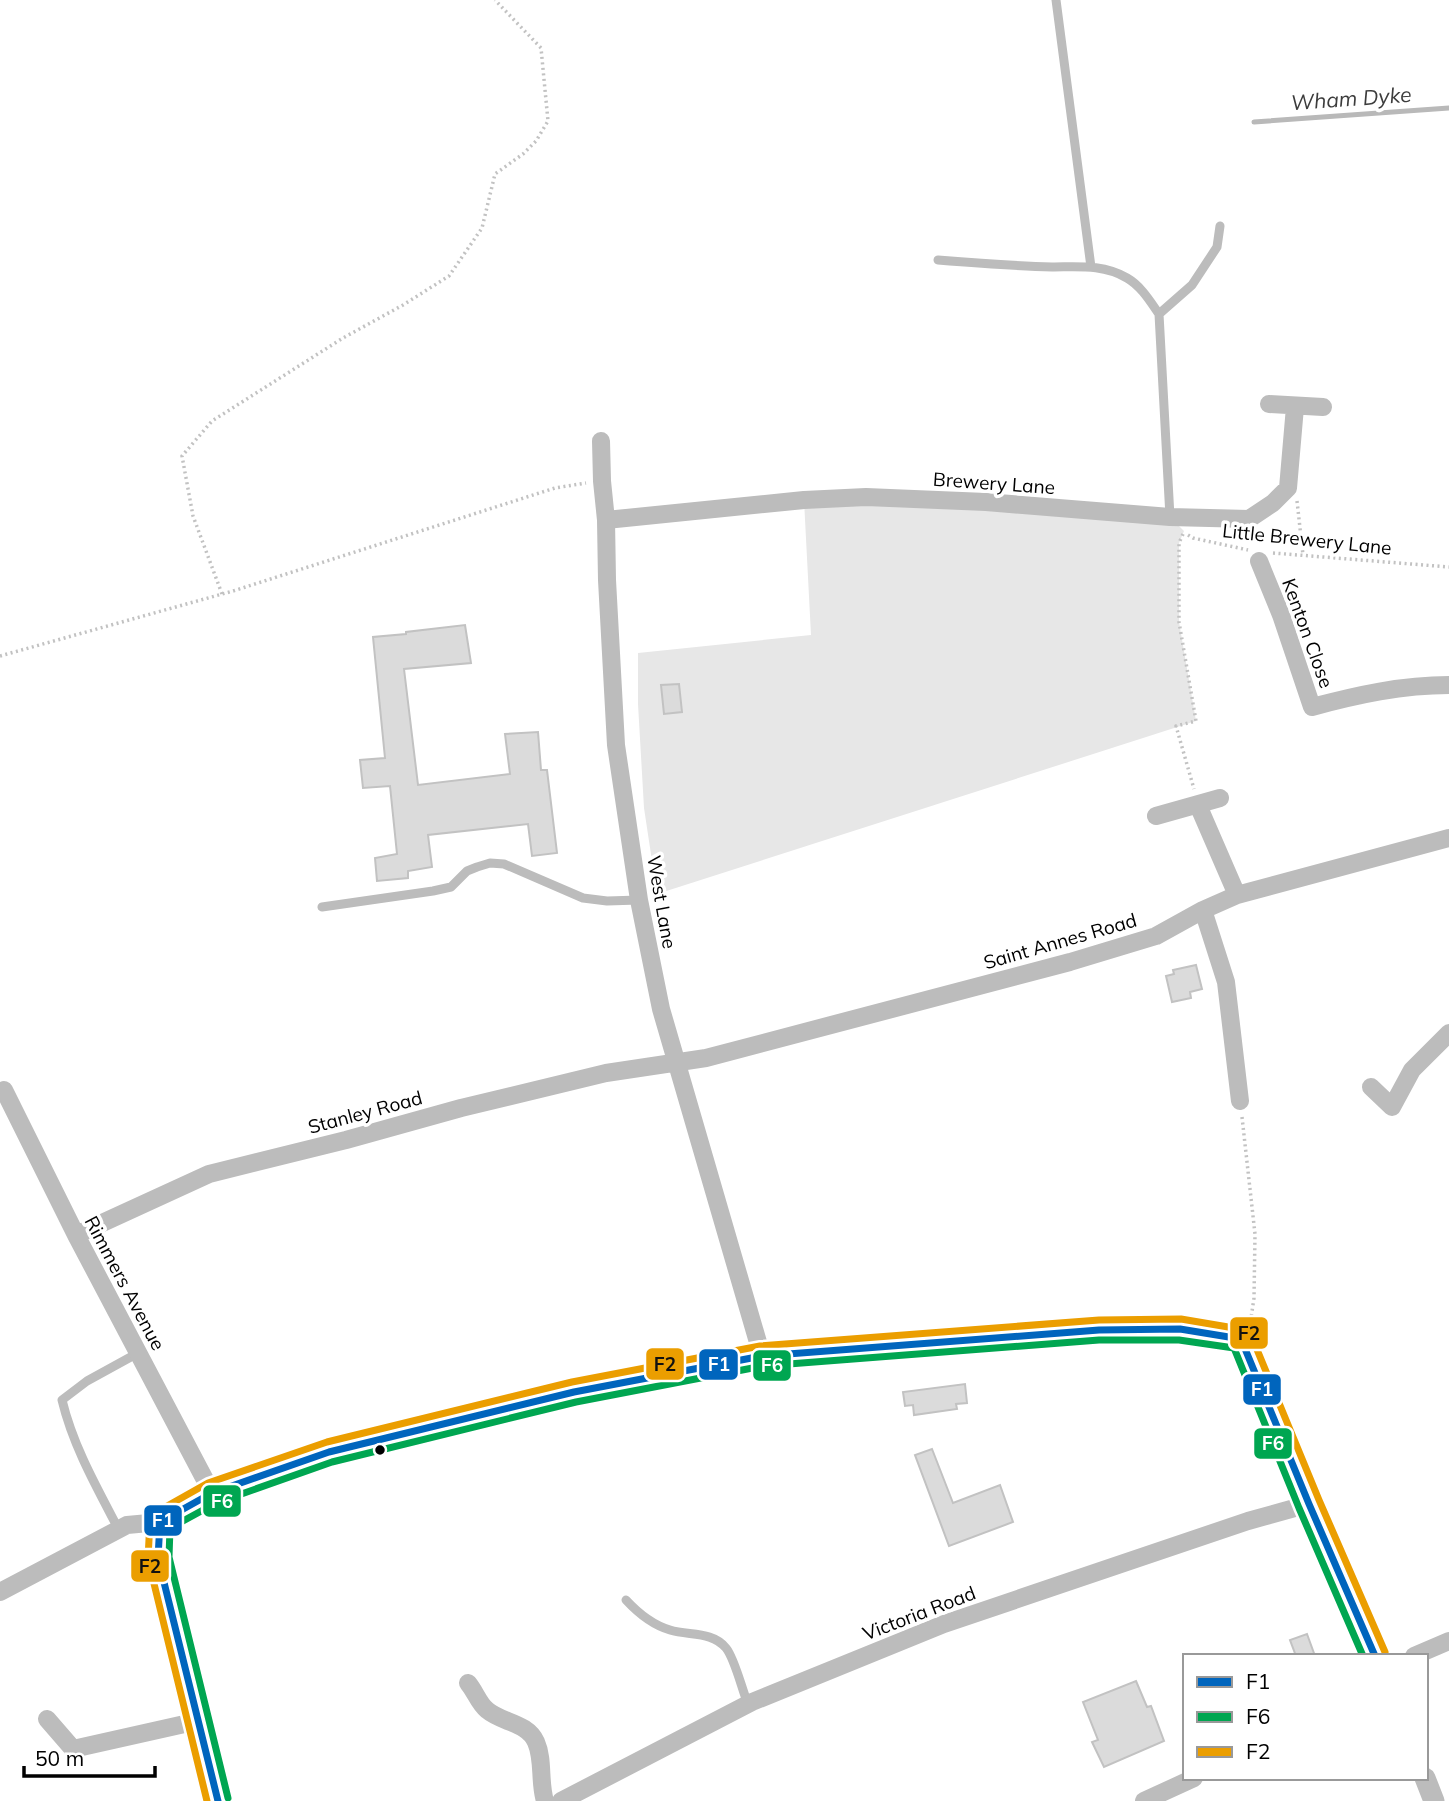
<svg xmlns="http://www.w3.org/2000/svg" width="1449" height="1801" viewBox="0 0 1449 1801" font-family="Mulish,sans-serif">
<style>
.green{fill:#e7e7e7}
.lines{fill:none;stroke-linecap:round;stroke-linejoin:round}
.stream{stroke:#b9b9b9;stroke-width:5}
.building{fill:#dbdbdb;stroke:#c2c2c2;stroke-width:2}
.path{stroke:#c2c2c2;stroke-width:3.5;stroke-dasharray:2 3.5;stroke-linecap:butt}
.service{stroke:#bcbcbc;stroke-width:9}
.minor{stroke:#bcbcbc;stroke-width:18}
.tertiary{stroke:#bcbcbc;stroke-width:21}
.bus-1-casing{stroke:#fff;stroke-width:12}
.bus-2-casing{stroke:#fff;stroke-width:12}
.bus-3-casing{stroke:#fff;stroke-width:12}
.bus-1{stroke:#0065bd;stroke-width:7}
.bus-2{stroke:#00a651;stroke-width:7}
.bus-3{stroke:#eb9e00;stroke-width:7}
.bus-dot{fill:#000;stroke:#fff;stroke-width:2.5}
.labels{text-anchor:middle;stroke-width:7;stroke-linejoin:round;paint-order:stroke}
.street-label{font-size:19px;fill:#000;stroke:#fff}
.water-label{font-size:21px;font-style:italic;fill:#3c3c3c;stroke:#fff}
.line-badge{stroke:#fff;stroke-width:2.5}
.badge-label{font-size:19px;text-anchor:middle;font-weight:bold;fill:#fff}
.pale-badge-label{font-size:19px;text-anchor:middle;font-weight:bold;fill:#111}
</style>
<rect width="100%" height="100%" fill="#fff"/>
<path class="green" d="M 804,500 L 1170,517 L 1184,531 L 1179,543 L 1179,622 L 1196,721 L 657,894 L 644,808 L 638,704 L 638,653 L 811,635 Z"/>
<g class="lines">
<path class="stream" d="M 1254,122 L 1449,108"/>
</g>
<path class="building" d="M 465,625 L 471,663 L 404,669 L 418,785 L 510,774 L 505,734 L 538,732 L 541,770 L 547,770 L 557,853 L 532,856 L 528,824 L 428,835 L 432,867 L 408,871 L 408,878 L 377,881 L 375,858 L 397,854 L 390,786 L 363,788 L 360,760 L 385,758 L 373,637 L 406,634 L 406,632 Z
M 679,684 L 682,712 L 664,714 L 661,685 Z
M 1196,965 L 1202,989 L 1190,992 L 1191,998 L 1172,1002 L 1166,976 L 1174,974 L 1173,970 Z
M 965,1384 L 967,1403 L 956,1404 L 957,1409 L 914,1415 L 913,1405 L 905,1406 L 903,1392 Z
M 932,1449 L 953,1503 L 1000,1485 L 1013,1522 L 949,1546 L 915,1455 Z
M 1307,1634 L 1315,1656 L 1296,1656 L 1290,1640 Z
M 1136,1681 L 1147,1707 L 1151,1706 L 1164,1741 L 1104,1767 L 1092,1742 L 1098,1740 L 1083,1702 Z"/>
<g class="lines">
<path class="path" d="M 1297,501 L 1303,555
M 1183,534 L 1179,543 L 1179,622 L 1196,721 L 1176,726 L 1194,789
M 1188,535 L 1193,538 L 1248,550
M 1273,553 L 1449,567
M 222,594 L 193,516 L 182,456 L 212,421 L 343,338 L 403,305 L 449,276 L 482,228 L 495,174 L 523,154 L 536,141 L 548,121 L 541,48 L 495,0
M 0,656 L 233,591 L 555,488 L 586,483
M 1242,1117 L 1255,1234 L 1254,1298 L 1251,1318 L 1248,1324"/>
<path class="service" d="M 1056,0 L 1091,267
M 938,260 C 976,263 1014,266 1052,267 C 1078,267 1103,264 1127,278 C 1141,286 1150,301 1159,314 L 1170,517
M 1159,314 L 1192,285 L 1217,247 L 1220,226
M 322,907 L 433,891 L 451,887 L 467,871 L 477,867 L 490,863 L 504,864 L 583,898 L 607,901 L 639,900
M 119,1530 C 97,1488 73,1446 62,1400 L 87,1381 L 138,1353
M 626,1600 C 638,1613 653,1625 670,1630 C 689,1636 712,1631 726,1648 C 735,1659 742,1690 748,1704"/>
<path class="minor" d="M 1269,404 L 1323,407
M 601,441 L 602,481 L 606,520 L 607,580 L 616,745 L 639,900 L 661,1009 L 762,1356
M 606,520 L 804,500 L 866,497 L 986,502 L 1170,517 L 1249,519 L 1273,503 L 1288,488 L 1295,407
M 1259,561 L 1281,615 L 1312,707 C 1357,695 1402,685 1449,685
M 1198,805 L 1237,895
M 1156,816 L 1220,798
M 1203,910 L 1226,982 L 1240,1101
M 1371,1087 L 1392,1107 L 1412,1070 L 1449,1033
M 4,1090 L 76,1235 L 212,1493
M 76,1235 L 209,1174 L 346,1140 L 461,1108 L 606,1073 L 706,1058 L 1070,962 L 1156,936 L 1203,910 L 1237,895 L 1449,838
M 0,1592 L 127,1525 L 160,1522
M 1414,1656 L 1449,1641
M 468,1683 C 475,1691 479,1704 487,1710 C 502,1723 527,1722 536,1742 C 544,1760 539,1782 545,1801
M 47,1719 L 73,1749 L 198,1721
M 561,1801 L 752,1702 L 944,1624 L 1248,1521 L 1309,1504
M 1144,1801 L 1194,1778"/>
<path class="tertiary" d="M 1425,1778 L 1434,1801
M 218,1801 L 158,1558 L 160,1522 L 212,1493 L 329,1452 L 574,1392 L 762,1356 L 1099,1330 L 1180,1329 L 1241,1339 L 1309,1504 L 1375,1656"/>
<defs>
<path id="bus-1" d="M 218,1801 L 158,1558 L 160,1522 L 212,1493 L 329,1452 L 574,1392 L 762,1356 L 1099,1330 L 1180,1329 L 1241,1339 L 1309,1504 L 1375,1656"/>
<path id="bus-2" d="M 228,1798 L 169,1557 L 170,1528 L 216,1503 L 332,1462 L 576,1402 L 763,1366 L 1099,1340 L 1179,1340 L 1234,1348 L 1299,1508 L 1363,1656"/>
<path id="bus-3" d="M 207,1801 L 148,1559 L 150,1520 L 153,1514 L 208,1483 L 327,1442 L 572,1382 L 760,1346 L 1099,1320 L 1181,1319 L 1246,1330 L 1251,1335 L 1319,1500 L 1385,1652"/>
</defs>
<use href="#bus-1" class="bus-1-casing"/>
<use href="#bus-2" class="bus-2-casing"/>
<use href="#bus-3" class="bus-3-casing"/>
<use href="#bus-1" class="bus-1"/>
<use href="#bus-2" class="bus-2"/>
<use href="#bus-3" class="bus-3"/>
</g>
<circle class="bus-dot" cx="380" cy="1450" r="6"/>
<g class="labels">
<g class="street-label">
<text transform="translate(994 483) rotate(4)" y="7">Brewery Lane</text>
<text transform="translate(1307 539) rotate(6)" y="7">Little Brewery Lane</text>
<text transform="translate(1308 633) rotate(70)" y="7">Kenton Close</text>
<text transform="translate(662 902) rotate(80)" y="7">West Lane</text>
<text transform="translate(1060 941) rotate(-16)" y="7">Saint Annes Road</text>
<text transform="translate(365 1112) rotate(-15)" y="7">Stanley Road</text>
<text transform="translate(125 1283) rotate(62)" y="7">Rimmers Avenue</text>
<text transform="translate(919 1613) rotate(-21)" y="7">Victoria Road</text>
</g>
<g class="water-label">
<text transform="translate(1351 99) rotate(-4)" y="7">Wham Dyke</text>
</g>
</g>
<g class="line-badge">
<rect x="1229" y="1316" width="40" height="34" rx="7" fill="#eb9e00"/>
<rect x="645" y="1347" width="40" height="34" rx="7" fill="#eb9e00"/>
<rect x="698" y="1348" width="41" height="33" rx="7" fill="#0065bd"/>
<rect x="752" y="1349" width="40" height="33" rx="7" fill="#00a651"/>
<rect x="1242" y="1373" width="40" height="33" rx="7" fill="#0065bd"/>
<rect x="1253" y="1427" width="40" height="33" rx="7" fill="#00a651"/>
<rect x="202" y="1484" width="40" height="34" rx="7" fill="#00a651"/>
<rect x="143" y="1504" width="40" height="33" rx="7" fill="#0065bd"/>
<rect x="130" y="1549" width="40" height="34" rx="7" fill="#eb9e00"/>
</g>
<g class="badge-label">
<text x="719" y="1371">F1</text>
<text x="772" y="1372">F6</text>
<text x="1262" y="1396">F1</text>
<text x="1273" y="1450">F6</text>
<text x="222" y="1508">F6</text>
<text x="163" y="1527">F1</text>
</g>
<g class="pale-badge-label">
<text x="1249" y="1340">F2</text>
<text x="665" y="1371">F2</text>
<text x="150" y="1573">F2</text>
</g>
<rect x="1183" y="1654" width="245" height="126" fill="#ffffff" stroke="#999999" stroke-width="2"/>
<rect x="1197" y="1677" width="35" height="10" fill="#0065bd" stroke="#999999" stroke-width="2"/>
<text x="1246" y="1689" font-size="21" fill="#000000">F1</text>
<rect x="1197" y="1712" width="35" height="10" fill="#00a651" stroke="#999999" stroke-width="2"/>
<text x="1246" y="1724" font-size="21" fill="#000000">F6</text>
<rect x="1197" y="1747" width="35" height="10" fill="#eb9e00" stroke="#999999" stroke-width="2"/>
<text x="1246" y="1759" font-size="21" fill="#000000">F2</text>
<path d="M24 1766v10h131v-10" fill="none" stroke="#000000" stroke-width="3.5"/>
<text x="35" y="1766" font-size="21" fill="#000000" stroke="#ffffff" stroke-width="5" paint-order="stroke">50 m</text>
</svg>
